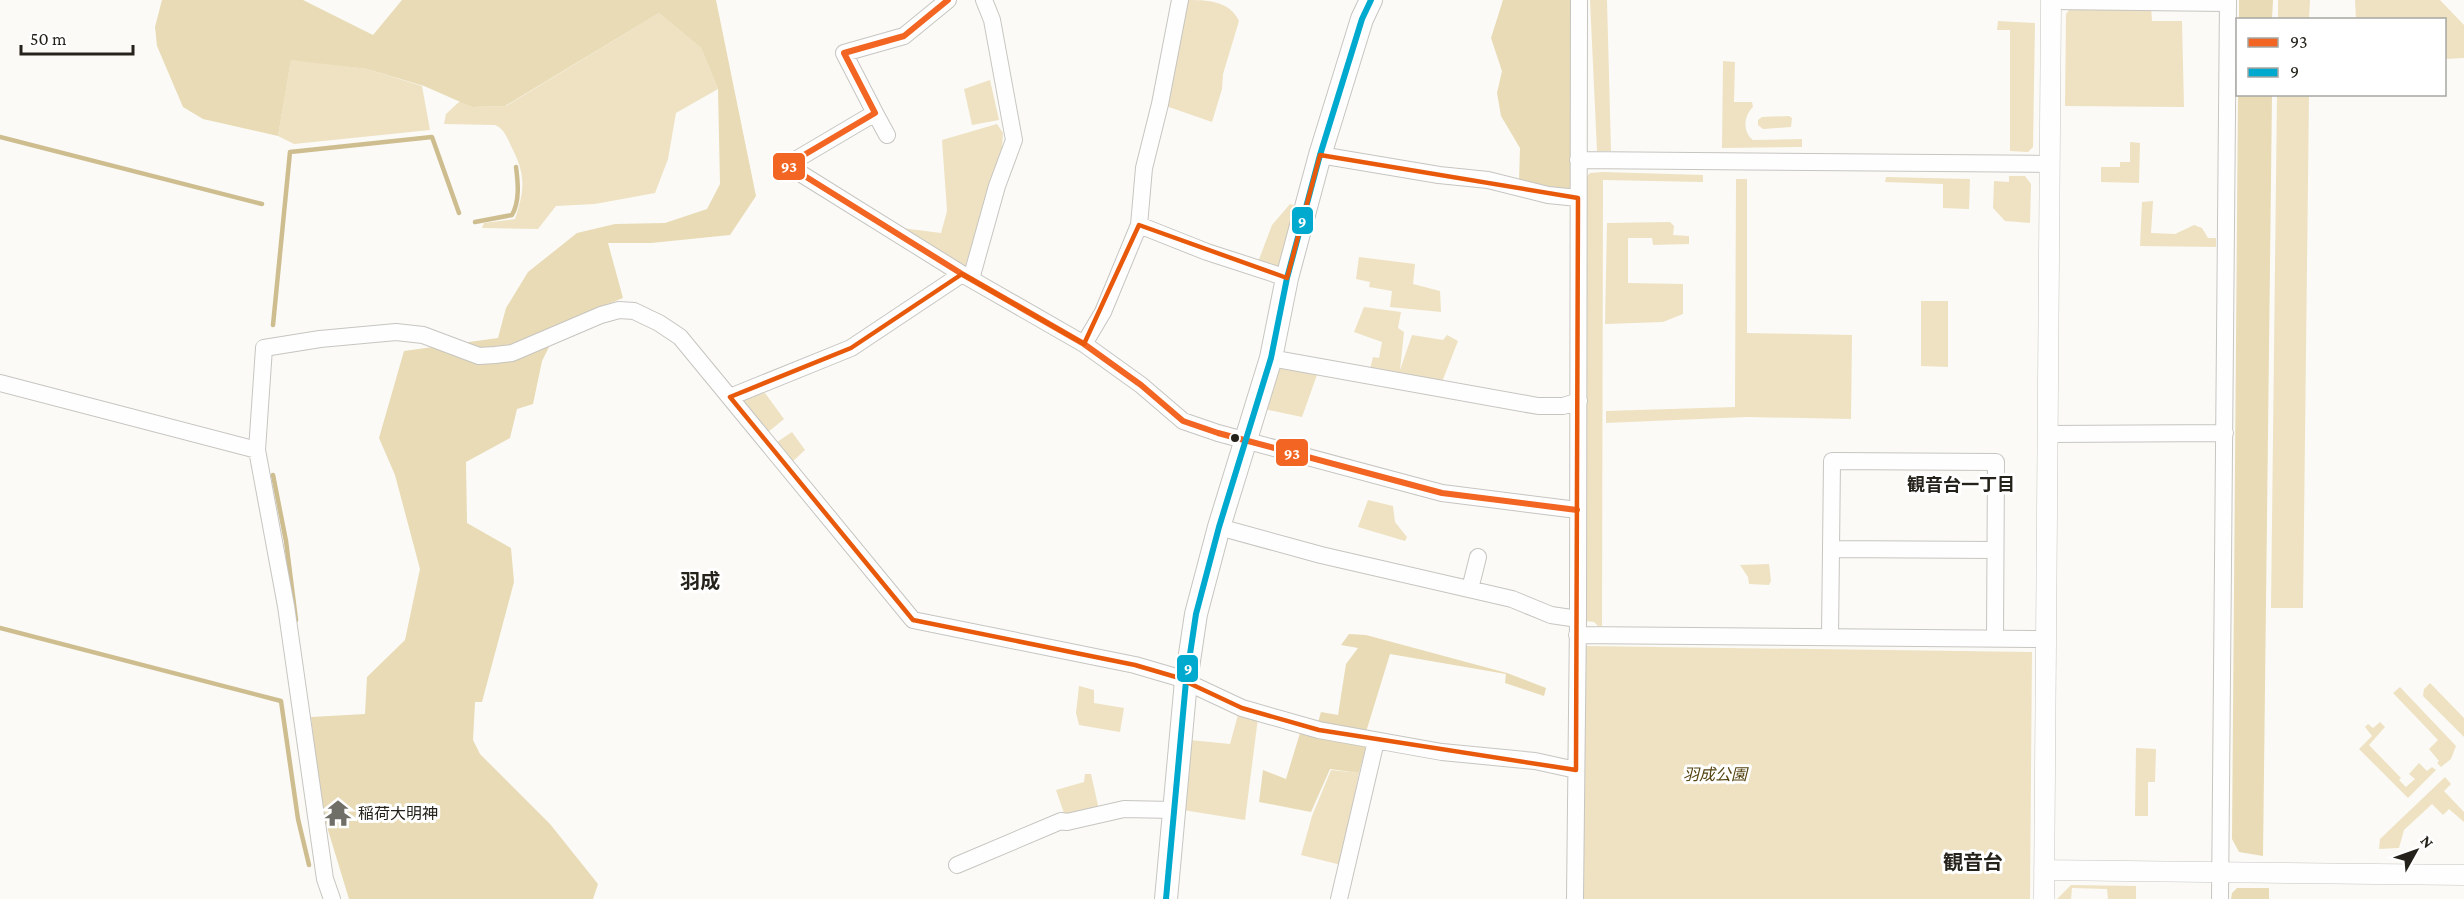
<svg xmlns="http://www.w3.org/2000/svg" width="2464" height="899" viewBox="0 0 2464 899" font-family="'Crimson Pro','Noto Sans JP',serif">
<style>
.green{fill:#eee2c2}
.forest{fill:#e8dbb5}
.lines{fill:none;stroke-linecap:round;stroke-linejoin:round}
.stream{stroke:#cebd8f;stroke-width:4.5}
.minor-casing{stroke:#c7c5c0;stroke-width:18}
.tertiary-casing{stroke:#c7c5c0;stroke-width:21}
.secondary-casing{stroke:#c7c5c0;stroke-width:24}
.minor{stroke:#fefefe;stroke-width:16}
.tertiary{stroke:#fefefe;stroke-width:20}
.secondary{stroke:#fefefe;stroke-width:22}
.bus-1-casing{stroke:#fff;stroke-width:10}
.bus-2-casing{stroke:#fff;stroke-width:10}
.bus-1{stroke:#f26522;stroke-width:6}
.bus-2{stroke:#00a9ce;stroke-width:6}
.marked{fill:none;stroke:#e8590c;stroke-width:4.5;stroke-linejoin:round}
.bus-dot{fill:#24221a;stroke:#fff;stroke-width:2}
.labels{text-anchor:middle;stroke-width:6;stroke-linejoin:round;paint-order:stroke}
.park-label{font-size:16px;font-style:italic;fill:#541;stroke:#fff}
.poi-label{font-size:16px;fill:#24221a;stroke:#fff;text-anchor:start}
.neighbourhood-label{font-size:18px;font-weight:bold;fill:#24221a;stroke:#fff}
.quarter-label{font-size:20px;font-weight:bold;fill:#24221a;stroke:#fff}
.line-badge{stroke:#fff;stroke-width:2}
.badge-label{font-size:16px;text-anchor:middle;font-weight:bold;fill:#fff}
</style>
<rect width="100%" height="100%" fill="#fbfaf6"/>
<path class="green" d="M 1186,0 C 1206,0 1229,0 1239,21 L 1223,74 L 1222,89 L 1212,122 L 1166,106 Z
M 1590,0 L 1607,0 L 1611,151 L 1597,151 Z
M 2278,0 L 2310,0 L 2309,19 L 2278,19 Z
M 2355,0 L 2440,0 L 2464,25 L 2464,58 L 2445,59 L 2444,20 L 2356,19 Z
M 2071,7 L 2151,7 L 2152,21 L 2182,21 L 2184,107 L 2065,106 L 2066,14 Z
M 659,13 L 701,48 L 718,89 L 676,113 L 668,159 L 655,193 L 595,204 L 556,206 L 538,229 L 482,228 L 484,223 L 515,219 C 525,189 526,175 511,146 C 507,137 504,129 495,125 L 444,124 L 446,114 L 460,101 L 472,107 L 506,106 Z
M 1998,21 L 2035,23 L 2033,147 L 2028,152 L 2010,151 L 2010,30 L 1997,30 Z
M 291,59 L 367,69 L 422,86 L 430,130 L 294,144 L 278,136 Z
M 1723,61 L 1735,62 L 1734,102 L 1752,102 L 1753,107 C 1744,116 1742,131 1753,140 L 1802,139 L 1802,147 L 1722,148 Z
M 990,80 L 999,120 L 972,125 L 964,89 Z
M 2277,95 L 2309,95 L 2303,608 L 2271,608 Z
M 1789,116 L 1792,118 L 1791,127 L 1763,129 L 1758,125 L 1758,120 L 1762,117 Z
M 997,124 L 1003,133 L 1002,149 L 965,267 L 894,227 L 941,233 L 947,211 L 942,140 Z
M 2130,142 L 2140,143 L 2139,183 L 2101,182 L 2101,167 L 2120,167 L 2120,162 L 2130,162 Z
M 1603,172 L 1703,175 L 1703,182 L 1603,180 L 1602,626 L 1598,626 L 1594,622 L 1584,621 L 1585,178 L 1590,173 Z
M 2009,176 L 2025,176 L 2031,184 L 2030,223 L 2005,221 L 1993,208 L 1994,181 L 2009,182 Z
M 1886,177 L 1970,179 L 1969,209 L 1943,208 L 1943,184 L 1885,182 Z
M 1736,179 L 1747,179 L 1747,333 L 1852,335 L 1851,419 L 1746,417 L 1606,423 L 1606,411 L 1735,407 Z
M 2153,201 L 2151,233 L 2175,234 L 2194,225 L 2202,228 L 2208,238 L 2216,238 L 2216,247 L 2140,246 L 2142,202 Z
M 1290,204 L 1296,206 L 1279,268 L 1258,262 L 1272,225 Z
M 1670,222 L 1674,226 L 1673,235 L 1689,236 L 1689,244 L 1653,245 L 1652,238 L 1628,238 L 1628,283 L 1683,284 L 1683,314 L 1663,322 L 1605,324 L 1607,223 Z
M 1359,257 L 1415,264 L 1413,284 L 1440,291 L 1441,312 L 1390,307 L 1392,291 L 1369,287 L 1370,282 L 1356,279 Z
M 1921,301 L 1948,301 L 1948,367 L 1921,366 Z
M 1364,307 L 1401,312 L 1398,328 L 1404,332 L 1400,370 L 1412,335 L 1443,340 L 1447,335 L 1458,341 L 1442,382 L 1370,369 L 1373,357 L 1379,358 L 1382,342 L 1354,332 Z
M 1276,367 L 1318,372 L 1302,417 L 1264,409 Z
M 765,393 L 784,419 L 767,433 L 742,401 Z
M 792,432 L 805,450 L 792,462 L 777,442 Z
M 1368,500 L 1393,506 L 1395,522 L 1407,537 L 1405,541 L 1358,527 Z
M 1769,564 L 1771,581 L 1769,585 L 1749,584 L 1748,577 L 1740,565 Z
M 1584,646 L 2032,652 L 2030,899 L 1580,899 Z
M 2430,683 L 2464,718 L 2464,737 L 2423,696 L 2424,689 Z
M 1079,686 L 1094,690 L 1094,703 L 1124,708 L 1120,732 L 1079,725 L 1076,713 Z
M 2400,687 L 2456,746 L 2451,759 L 2441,767 L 2437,763 L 2439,761 L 2429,749 L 2438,740 L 2393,693 Z
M 1239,711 L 1258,718 L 1245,820 L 1183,810 L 1190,740 L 1230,744 Z
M 2380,722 L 2385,727 L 2369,745 L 2401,778 L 2399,780 L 2406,787 L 2415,779 L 2409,774 L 2419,763 L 2427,771 L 2432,767 L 2436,770 L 2408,798 L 2359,749 L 2372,736 L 2365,727 L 2368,724 L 2373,728 Z
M 2136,748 L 2156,749 L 2155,782 L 2148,782 L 2148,816 L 2135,816 Z
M 1331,770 L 1359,773 L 1341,865 L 1301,855 L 1312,816 Z
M 1085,774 L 1091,774 L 1099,810 L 1065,816 L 1056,790 L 1084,782 Z
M 2445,777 L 2451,784 L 2444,791 L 2464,812 L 2464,822 L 2449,809 L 2443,815 L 2432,804 L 2404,830 L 2399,848 L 2379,849 L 2380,839 Z
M 2071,885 L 2136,886 L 2136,899 L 2108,899 L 2107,889 L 2072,888 L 2071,899 L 2057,899 Z"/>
<path class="forest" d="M 162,0 L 303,0 L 373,35 L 402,0 L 716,0 L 756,196 L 730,235 L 651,243 L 608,243 L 623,298 L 561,323 L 542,361 L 533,404 L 517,409 L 510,438 L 466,462 L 467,523 L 511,548 L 514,582 L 482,702 L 475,702 L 473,740 L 480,754 L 550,824 L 598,884 L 593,899 L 349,899 L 321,807 L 311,717 L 365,714 L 367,677 L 405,640 L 420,569 L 395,475 L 379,438 L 404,351 L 498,338 L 506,308 L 528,272 L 577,233 L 615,224 L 665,223 L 707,209 L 720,184 L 718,89 L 701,48 L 659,13 L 505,106 L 472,107 L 424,86 L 367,69 L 291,60 L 278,136 L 203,119 L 183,107 L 157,46 L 155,27 Z
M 1503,0 L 1573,0 L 1570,193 L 1519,182 L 1520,148 L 1501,116 L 1497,93 L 1502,71 L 1491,38 Z
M 2239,0 L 2273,0 L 2272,19 L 2239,19 Z
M 2238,95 L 2272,95 L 2263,856 L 2239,852 L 2232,839 Z
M 1349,634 L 1366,635 L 1507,673 L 1546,688 L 1544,696 L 1505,683 L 1506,674 L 1390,654 L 1366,732 L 1317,726 L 1321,712 L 1338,715 L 1346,664 L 1358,648 L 1341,645 Z
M 1300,733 L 1367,743 L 1359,773 L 1330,769 L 1311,812 L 1259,802 L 1263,770 L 1286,779 Z
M 2237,888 L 2269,888 L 2269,899 L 2231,899 L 2232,893 Z"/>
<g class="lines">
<path class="stream" d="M 0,137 L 262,204
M 475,222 L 512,215 C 520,201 518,182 516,167
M 273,325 L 290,152 L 432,137 L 459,213
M 273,475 L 286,541 L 296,620
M 0,628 L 281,701 L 298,819 L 309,865"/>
<defs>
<path id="minor" d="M 948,0 L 904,36 L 844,53 L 875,113 L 787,165 L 962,274 L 1084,344 L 1141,385 L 1183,421 L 1218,433 L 1442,493 L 1577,510
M 2051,1 L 2228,3
M 875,113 L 887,135
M 1320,155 L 1439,175 L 1488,180 L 1548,195 L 1578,198
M 1578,160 L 2049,164
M 1139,225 L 1207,252 L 1287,278
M 971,279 L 997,186 L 1014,140 L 992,20 L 984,0
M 1084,344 L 1103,312 L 1139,225 L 1144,168 L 1160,104 L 1180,0
M 1271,358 L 1538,406 L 1563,406 L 1579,401
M 0,383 L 257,450
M 730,397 L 851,348 L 962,274
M 2048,434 L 2225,433
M 1219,527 L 1321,555 L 1512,599 L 1551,615 L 1578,619
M 1831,549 L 1995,550
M 1470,589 L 1478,557
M 1577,635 L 2046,639
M 1830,637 L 1832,461 L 1996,462 L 1995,638
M 957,865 L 1061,821 L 1067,822 L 1124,809 L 1173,810
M 332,899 L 325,879 L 286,606 L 257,450 L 264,348 L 320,339 L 396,332 L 423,335 L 479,356 L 495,355 L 512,353 L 601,315 L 619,310 L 634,311 L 659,323 L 680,337 L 913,620 L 1135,665 L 1176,677 L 1242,708 L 1319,730 L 1442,752 L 1535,761 L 1576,770
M 1339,899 L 1376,741
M 1575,899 L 1578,619 L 1579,0
M 2220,899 L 2228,0"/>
<path id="tertiary" d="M 2044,870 L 2464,875
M 2044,899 L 2051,0"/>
<path id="secondary" d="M 1166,899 L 1186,681 L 1196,614 L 1219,527 L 1271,358 L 1287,278 L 1320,155 L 1362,19 L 1371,0"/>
</defs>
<use href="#minor" class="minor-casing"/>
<use href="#tertiary" class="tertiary-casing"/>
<use href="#secondary" class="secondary-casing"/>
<use href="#minor" class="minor"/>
<use href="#tertiary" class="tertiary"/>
<use href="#secondary" class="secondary"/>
<defs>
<path id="bus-1" d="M 948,0 L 904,36 L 844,53 L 875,113 L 787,165 L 962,274 L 1084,344 L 1141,385 L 1183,421 L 1218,433 L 1442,493 L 1577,510"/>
<path id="bus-2" d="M 1166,899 L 1186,681 L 1196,614 L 1219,527 L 1271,358 L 1287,278 L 1320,155 L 1362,19 L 1371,0"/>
</defs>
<use href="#bus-1" class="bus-1-casing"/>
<use href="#bus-2" class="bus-2-casing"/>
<use href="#bus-1" class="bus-1"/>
<use href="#bus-2" class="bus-2"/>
</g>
<path class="marked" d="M 1320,155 L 1578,198 L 1576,770 L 1319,730 L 1242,708 L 1176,677 L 1135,665 L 913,620 L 730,397 L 851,348 L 962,274 L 1084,344 L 1139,225 L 1287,278 Z"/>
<defs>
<symbol id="temple-bare" viewBox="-9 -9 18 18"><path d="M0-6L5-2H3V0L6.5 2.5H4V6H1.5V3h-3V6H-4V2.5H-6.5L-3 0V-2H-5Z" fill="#6f6e67" stroke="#fff" stroke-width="2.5" paint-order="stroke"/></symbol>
</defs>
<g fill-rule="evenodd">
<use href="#temple-bare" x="319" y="794" width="38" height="38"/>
</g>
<circle class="bus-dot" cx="1235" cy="438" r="5"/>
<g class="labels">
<g class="park-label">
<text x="1715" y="780">羽成公園</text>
</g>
<g class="poi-label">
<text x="358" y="819">稲荷大明神</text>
</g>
<g class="neighbourhood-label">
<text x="1961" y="491">観音台一丁目</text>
</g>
<g class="quarter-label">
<text x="700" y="588">羽成</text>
<text x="1973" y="869">観音台</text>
</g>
</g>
<g class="line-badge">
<rect x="772" y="152" width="34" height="29" rx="6" fill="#f26522"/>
<rect x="1291" y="206" width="23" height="29" rx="6" fill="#00a9ce"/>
<rect x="1275" y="438" width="34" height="29" rx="6" fill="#f26522"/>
<rect x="1176" y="654" width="23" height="29" rx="6" fill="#00a9ce"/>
</g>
<g class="badge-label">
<text x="789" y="172">93</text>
<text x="1302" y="227">9</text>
<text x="1292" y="459">93</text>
<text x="1188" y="674">9</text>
</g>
<rect x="2236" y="18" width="210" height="78" fill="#ffffff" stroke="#a7a7a3" stroke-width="1.5"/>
<rect x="2248" y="38" width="30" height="9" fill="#f26522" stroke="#a7a7a3" stroke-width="1.5"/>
<text x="2290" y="48" font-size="18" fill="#24221a">93</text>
<rect x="2248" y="68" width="30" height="9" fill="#00a9ce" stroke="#a7a7a3" stroke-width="1.5"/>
<text x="2290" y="78" font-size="18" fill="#24221a">9</text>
<g transform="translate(2416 851) rotate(50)" stroke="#ffffff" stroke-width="4.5" paint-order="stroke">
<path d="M0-4.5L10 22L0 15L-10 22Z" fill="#24221a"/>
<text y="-9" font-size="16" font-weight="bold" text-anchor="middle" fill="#24221a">N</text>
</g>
<path d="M21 45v9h112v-9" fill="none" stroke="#24221a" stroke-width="3"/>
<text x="30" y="45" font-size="18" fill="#24221a" stroke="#ffffff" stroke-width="4.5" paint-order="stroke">50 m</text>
</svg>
